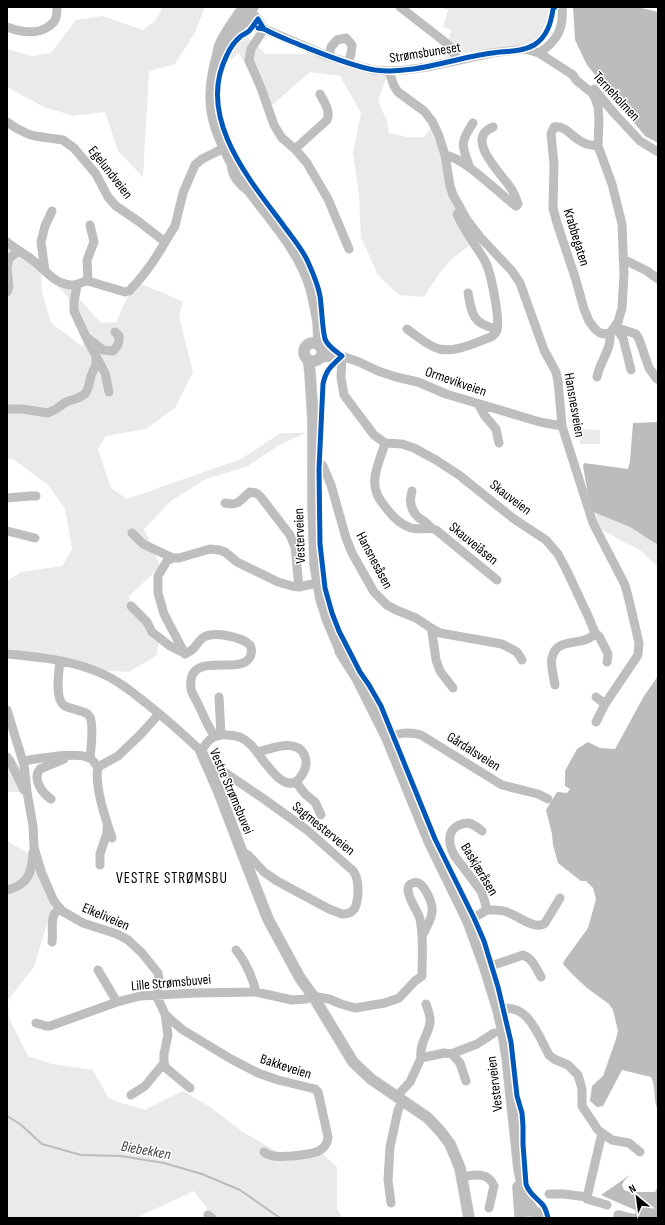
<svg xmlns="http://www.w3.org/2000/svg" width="665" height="1225" viewBox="0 0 665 1225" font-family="'Sofia Sans Condensed',sans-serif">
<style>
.green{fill:#eaeaea;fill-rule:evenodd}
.water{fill:#bcbcbc}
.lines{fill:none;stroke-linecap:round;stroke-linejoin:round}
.stream{stroke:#bcbcbc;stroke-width:2}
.major-casing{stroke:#dbdbdb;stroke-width:12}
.minor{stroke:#bebebe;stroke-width:9}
.major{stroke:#bdbdbd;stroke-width:11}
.cycleway-casing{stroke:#fff;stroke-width:8}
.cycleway{stroke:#0057b8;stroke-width:5}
.labels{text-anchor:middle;stroke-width:3;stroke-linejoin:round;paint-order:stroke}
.street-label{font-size:14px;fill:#000;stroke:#fff}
.neighbourhood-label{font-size:15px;letter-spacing:1px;fill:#000;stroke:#fff}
.water-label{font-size:15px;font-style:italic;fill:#414141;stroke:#fff}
</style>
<rect width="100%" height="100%" fill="#fff"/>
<path class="green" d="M 163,7 L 205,7 L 194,34 L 175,64 L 149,71 L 143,177 L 118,151 L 105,112 L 73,116 L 44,107 L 7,87 L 7,49 L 32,56 L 51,53 L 76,20 L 103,16 L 143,30 L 155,21 Z
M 243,7 L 245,10 L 243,33 L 266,54 L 307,54 L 388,73 L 378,101 L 387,121 L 389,133 L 408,137 L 424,137 L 430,129 L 446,162 L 458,201 L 479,238 L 452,259 L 439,274 L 424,297 L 399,295 L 378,275 L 361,237 L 359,195 L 353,153 L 361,113 L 340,76 L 310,72 L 270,107 L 258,90 L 239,53 L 214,73 L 211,60 Z
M 440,7 L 550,7 L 549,23 L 543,34 L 530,49 C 502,50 471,49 444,58 L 451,30 L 443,27 L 448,10 Z
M 7,246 L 30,256 L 31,252 L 42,265 L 73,292 L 101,323 L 116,322 L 128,296 L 138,283 L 166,294 L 183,302 L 179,317 L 193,372 L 175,408 L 146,429 L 106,436 L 98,449 L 111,488 L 127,499 L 241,459 L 281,433 L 306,433 L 281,444 L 246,467 L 206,479 L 171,501 L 144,529 L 154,550 L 160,567 L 129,596 L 130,606 L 159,636 L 157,655 L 129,672 L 100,670 L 7,650 L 7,581 L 21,572 L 62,566 L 72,549 L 65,508 L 47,484 L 13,459 L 7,459 ZM 42,271 L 67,296 L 84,334 L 83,347 L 51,323 L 42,292 L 41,274 Z
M 580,429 L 600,430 L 600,444 L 580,444 Z
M 596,513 L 630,527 L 658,545 L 658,567 L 641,551 L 598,528 Z
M 7,752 L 25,773 L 28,792 L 7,792 Z
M 7,841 L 28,853 L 41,855 L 55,893 L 52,907 L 34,967 L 8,1000 L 9,1018 L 28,1056 L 52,1064 L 93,1070 L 109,1099 L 145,1110 L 183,1091 L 210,1107 L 243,1132 L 278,1152 L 321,1152 L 337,1167 L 337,1209 L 343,1218 L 214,1218 L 194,1191 L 140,1216 L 141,1218 L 7,1218 Z"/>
<path class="water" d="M 573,7 L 637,7 L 658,12 L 658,143 L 645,136 L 587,65 L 575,40 Z
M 658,422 L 658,545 L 630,527 L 591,511 L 583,466 L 584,463 L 628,469 L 630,461 L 633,423 Z
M 658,676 L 658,1111 C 653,1100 656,1087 651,1077 L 622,1070 L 603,1106 L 597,1107 L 590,1101 L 592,1086 L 603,1076 L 615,1042 L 618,1031 L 613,1010 L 609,1004 L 587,988 L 572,974 L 563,964 L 564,961 L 588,928 L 596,899 L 593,888 L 586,881 L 581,881 L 558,863 L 553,845 L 552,834 L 546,810 L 557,792 L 567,793 L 570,789 L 565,786 L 565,771 L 577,749 L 588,742 L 600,748 L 615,749 L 644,696 Z
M 630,1175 L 624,1181 L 622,1185 L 624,1190 L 630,1192 L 655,1192 L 658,1187 L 658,1218 L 613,1218 L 614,1212 L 618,1210 L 634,1214 L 636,1213 L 635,1210 L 601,1195 Z"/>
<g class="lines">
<path class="stream" d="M 7,1116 L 20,1124 L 42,1144 L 81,1155 L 121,1156 L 164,1163 L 202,1174 L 240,1190 L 280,1218"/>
<defs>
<path id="major" d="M 244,7 C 236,19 227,30 221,43 C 218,48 219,53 217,58 C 205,102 212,126 233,165 C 232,175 242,185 249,190 C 272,221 300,251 311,288 C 314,299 316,311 318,321 C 319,330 318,338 320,346
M 226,47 L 253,7
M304 352a9 9 0 1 1 18 0a9 9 0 1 1-18 0Z
M 308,360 L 309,364 L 310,373 L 313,419 L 313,503 L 315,564 L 321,599 L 328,621 L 343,656
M 340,651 L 357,678 L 387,738 L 429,841 L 468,921 L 485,968 L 498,1010 L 503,1032 L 507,1057 L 519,1169 L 524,1194 L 533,1211
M 201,751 L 219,792 L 248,868 L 268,919 L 300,978 L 313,996 L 353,1062 L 371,1079 L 428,1118 L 441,1132 L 450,1144 L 460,1168 L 469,1218
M 518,1187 L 520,1215
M 526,1211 C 532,1210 538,1212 541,1218"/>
</defs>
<use href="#major" class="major-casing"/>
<path class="minor" d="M 246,7 L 258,19 L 264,29
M 400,7 L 445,42 L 450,47 L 457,59
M 240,15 C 247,22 253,28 264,29 L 325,55 L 355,65 L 374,70 L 389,71 L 405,70 L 427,67 L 492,53 L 525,49 L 539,53 L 573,75 L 576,80 L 592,93 L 595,98 L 598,107 L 599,120 L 598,146 L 612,184 L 622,224 L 624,274 L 622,308 L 618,322 L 610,333 L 605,334 L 600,333 L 595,329 L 589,321 L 584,309 L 575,277 L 557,223 L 553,208 L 554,164 L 551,134 L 554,127 C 565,125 572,137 582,142 C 587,145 592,145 598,146
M 7,27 C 20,32 35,35 48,27 C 50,25 54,23 55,20 C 57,16 57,11 57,7
M 264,29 L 251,49 L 249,60 L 261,88 L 274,125 L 282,138 L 295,149 L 307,163 L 328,199 L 349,249
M 539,53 C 557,41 564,29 562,7
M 329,56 L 331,47 L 337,40 L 346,38 L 352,45 L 351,54 L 348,63
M 389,71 L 394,86 L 398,92 L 424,111 L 432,121 L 439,136 L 445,155 L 450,186 L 453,195 L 467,220 L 480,237 L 512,271 L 520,283 L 544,350 L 556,372 L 558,381 L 562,426 L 593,523 L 625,585 L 629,600 L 639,643 L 638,655 L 605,704 L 596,722
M 594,89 L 614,113 L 640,141 L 658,152
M 7,122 L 16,128 L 28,134 L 35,136 L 63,140 L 74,148 L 96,174 L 108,197 L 116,206 L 138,221 L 165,242 L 175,226 L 183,193 L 195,165 L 202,159 L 224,148
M 295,149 L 327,120 C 331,111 324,102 320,94
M 445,155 C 465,158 498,193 516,206 L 518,204 C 516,198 514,192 510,187 C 501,173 464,139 493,127
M 470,168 C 462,145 459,144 473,123
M 7,242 C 16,249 26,255 35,262 C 46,271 55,284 71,285 C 77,286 82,281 88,281 L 125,292 L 129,291 C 144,276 155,260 165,242
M 623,259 L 647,271 L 658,279
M 7,269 C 8,257 10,257 19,251
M 7,269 L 9,286 L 7,292
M 45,271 L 41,242 L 45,226 L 52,211
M 88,281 L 87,260 L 94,242 L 90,225
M 77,285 L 74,302 L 74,311 L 86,337 L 105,373 L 109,392
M 468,293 C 472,315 473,324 497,329
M 615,327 L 636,334 L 639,339 L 649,368 L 657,379
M 615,327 L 623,338 L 631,370
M 407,329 C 417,336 428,346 439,349 C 456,353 476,342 491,337 C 494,335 496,334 497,330 C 500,318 491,272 485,261 C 476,245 464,231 457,214
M 89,339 L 103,350 L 113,351 C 117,347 120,342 119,336 L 115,332
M 321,348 L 330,352 L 359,362 L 378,371 L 396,377 L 418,382 L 446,394 L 540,422 L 562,426
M 342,356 L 341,378 L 344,395 L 374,435 L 385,443 L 402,444 L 414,448 L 436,460 L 459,475 L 514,519 L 546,540 L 558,554 L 566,569 L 589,618 L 595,633 C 585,648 556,635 552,658 C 550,664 554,678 555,685
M 320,358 L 338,357
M 597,377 C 600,361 612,349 610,333
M 479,405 L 485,416 L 496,429 L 499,443
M 7,409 L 22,409 L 48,413 L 56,409 L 66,402 L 78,398 L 85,394 L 88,388 L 91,376 L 96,364 L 96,356
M 385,443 C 381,458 370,478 377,494 C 379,499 383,504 387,509 C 393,517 402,525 411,528 C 419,530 428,527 436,530 L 497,580
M 313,459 L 319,462 L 323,466 L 331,485 L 346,538 L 352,553 L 374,592 L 387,605 L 396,610 L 416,618 L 431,628 L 440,633 L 502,644 L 517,652 L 522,660
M 412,491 C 409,501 410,510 419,518 C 424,521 428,523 431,528
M 7,498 L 30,496 L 36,496
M 225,503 C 239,506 240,500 250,492 L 256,493 L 260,496 L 290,535 L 295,547 L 299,587
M 7,531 L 35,538
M 132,533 L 143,544 L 173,558
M 131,606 L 147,622 L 152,632 L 170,646 L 184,653
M 431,628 L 432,632 L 436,660 L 440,671 L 453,688
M 595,633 L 599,636 L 608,654 L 607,662
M 7,654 C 40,657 72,660 103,674 C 119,681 132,692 146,703 C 165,718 183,734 201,751 C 208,740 214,733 228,735 C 237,735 244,738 250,744 C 260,753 283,797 299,779 C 301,776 303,774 304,771 C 307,765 307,760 304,754 C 295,738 271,749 258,752
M 185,654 L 164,614 L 158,593 L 158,576 L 167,561 L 173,558 L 179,558 L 210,549 L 219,550 L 225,552 L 237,562 L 278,582 L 292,586 L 299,587 L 317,583
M 185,654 C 188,652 191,651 193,649 C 197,645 199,640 204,637 C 214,631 242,637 250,645 C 252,649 252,653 250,657 C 240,677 186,648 191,689 C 192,694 197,701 199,706 C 204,716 208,728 215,736
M 60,661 C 59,671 54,700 65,706 C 69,708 75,709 80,711 C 84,712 88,713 90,717 C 94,726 91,748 90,758
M 219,697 L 221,735
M 596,697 L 605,704
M 7,710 L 24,765 L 27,792 L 33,826 L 34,847 L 41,872 L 54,901 L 62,911 L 83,923 L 117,934 L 128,940 L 142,953 L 158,973 L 159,980 L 157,997 L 165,1014 L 171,1020 L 183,1030 L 231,1059 L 258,1073 L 278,1080 L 315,1089 L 318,1092 L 328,1137 C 327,1155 305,1154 292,1156 C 286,1156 279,1157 273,1156 C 270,1155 266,1154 264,1152
M 387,738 C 399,733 408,731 421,735 L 502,785 L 538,794 L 548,799
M 7,757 L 10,761 L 24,790
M 23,761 C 38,759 76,751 89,758 C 93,759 95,764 98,767 L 118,756 L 141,734 L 159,714
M 98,767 C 94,786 106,820 112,838
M 210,770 L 214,769 L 224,772 L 264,799 L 307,830 L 351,869 C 353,870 354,872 355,874 C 359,882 360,907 351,912 C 348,914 345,914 342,914 L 329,909 L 277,881 L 264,872 L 248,855 L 242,852
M 296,782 L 305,794 L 315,802 L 321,815
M 51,799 C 42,793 32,779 40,769 L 64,759
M 100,865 L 100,854 L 107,833 L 107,828
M 7,890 C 29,885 32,872 33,852
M 487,910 C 494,910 501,909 507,912 C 517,915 535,931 545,923 L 560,898
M 468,921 L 487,910 L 484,899 L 481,891 L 454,855 C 449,845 446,831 459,825 C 462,824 465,823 468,823 C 474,824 478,828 482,831
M 52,942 C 54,930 48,916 60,908
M 236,950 C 245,961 253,978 256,992
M 485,968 L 523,955 C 533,959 536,968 541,977
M 98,970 L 117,1002
M 314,998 L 318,997 L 329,999 L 341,1004 L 355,1008 L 385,1003 L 399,998 L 415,981 L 422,976 C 422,958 424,937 420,919 C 417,909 409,901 408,890 C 408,886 409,884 413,883 C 424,879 433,904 432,912 C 431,920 426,929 422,936
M 498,1010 C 527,1000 538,1035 549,1055 L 554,1059 L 568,1065 L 578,1075 L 582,1089 L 582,1106 L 598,1130 L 602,1133 L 587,1197
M 36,1023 L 46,1026 L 50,1026 L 117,1002 L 140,996 L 195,993 L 256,992 L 292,1000 L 306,999 L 313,996
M 451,1054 L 477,1044 L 494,1033
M 421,1058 C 419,1044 428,1035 430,1023 C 431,1017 428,1010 426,1004
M 164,1063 L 166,1068 L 190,1088
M 131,1095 L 145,1086 L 164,1063 L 164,1054 L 168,1035 L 165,1014
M 397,1096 L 410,1082 L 421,1058 L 444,1053 L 452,1054 L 460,1063 L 466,1081
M 602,1133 L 612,1140 L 629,1143 L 640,1152
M 462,1177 C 474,1175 488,1171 494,1186 L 489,1208
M 549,1194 L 564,1194 L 587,1197 L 587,1199 L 607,1205
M 391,1203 L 388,1180 L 390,1147 L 398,1110 L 403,1100
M 208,1215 L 212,1218"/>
<use href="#major" class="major"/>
<defs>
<path id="cycleway" d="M 258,28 L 264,29 C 275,35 288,40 300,45 C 323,54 351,66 375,70 C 415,75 453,58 492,53 C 506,51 522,52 534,45 C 547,37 551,23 553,9 L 555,7
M 264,29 L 258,19 C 255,23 252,28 249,31 C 247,33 244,34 241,36 C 235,41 230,48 227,55 C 196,115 247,177 281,222 C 290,235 302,248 308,262 C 313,273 318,285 320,296 C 322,309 322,327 325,339 C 328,347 336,351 342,356 C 331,366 326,370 323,384 L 319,469 L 320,544 L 325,588 L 332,613 L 339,631 L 360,672 L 369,685 L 381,706 L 435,839 L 474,918 L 484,941 L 498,987 L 511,1042 L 517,1096 L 522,1113 L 523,1126 L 523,1144 L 526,1184 C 529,1194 537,1198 543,1205 C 546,1209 547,1214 548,1218"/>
</defs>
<use href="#cycleway" class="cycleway-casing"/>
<use href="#cycleway" class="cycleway"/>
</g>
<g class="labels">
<g class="street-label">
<text transform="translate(425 52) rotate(-9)" y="5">Strømsbuneset</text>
<text transform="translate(617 96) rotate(47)" y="5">Terneholmen</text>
<text transform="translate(111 172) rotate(52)" y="5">Egelundveien</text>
<text transform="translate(577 237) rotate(73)" y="5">Krabbegaten</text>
<text transform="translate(456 381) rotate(19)" y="5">Ormevikveien</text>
<text transform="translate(575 405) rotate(80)" y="5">Hansnesveien</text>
<text transform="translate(511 497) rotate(37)" y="5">Skauveien</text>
<text transform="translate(299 536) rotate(-92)" y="5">Vesterveien</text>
<text transform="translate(474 543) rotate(39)" y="5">Skauveiåsen</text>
<text transform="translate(375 560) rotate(62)" y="5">Hansnesåsen</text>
<text transform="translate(474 751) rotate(32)" y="5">Gårdalsveien</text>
<text transform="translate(232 791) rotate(67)" y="5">Vestre Strømsbuvei</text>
<text transform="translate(324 828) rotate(39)" y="5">Sagmesterveien</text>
<text transform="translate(480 869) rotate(59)" y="5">Baskjæråsen</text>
<text transform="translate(106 916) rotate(23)" y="5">Eikeliveien</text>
<text transform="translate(171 982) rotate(-5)" y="5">Lille Strømsbuvei</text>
<text transform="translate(286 1066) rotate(18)" y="5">Bakkeveien</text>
<text transform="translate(494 1084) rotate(-97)" y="5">Vesterveien</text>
</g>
<g class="neighbourhood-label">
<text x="172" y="883">VESTRE STRØMSBU</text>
</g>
<g class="water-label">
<text transform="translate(146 1150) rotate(10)" y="5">Biebekken</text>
</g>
</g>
<rect width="665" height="1225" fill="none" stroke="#000000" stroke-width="16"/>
<g transform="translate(637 1197) rotate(331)" stroke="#ffffff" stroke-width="3" paint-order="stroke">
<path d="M0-3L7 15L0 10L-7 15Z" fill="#000000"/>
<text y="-6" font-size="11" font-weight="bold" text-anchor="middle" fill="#000000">N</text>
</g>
</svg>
